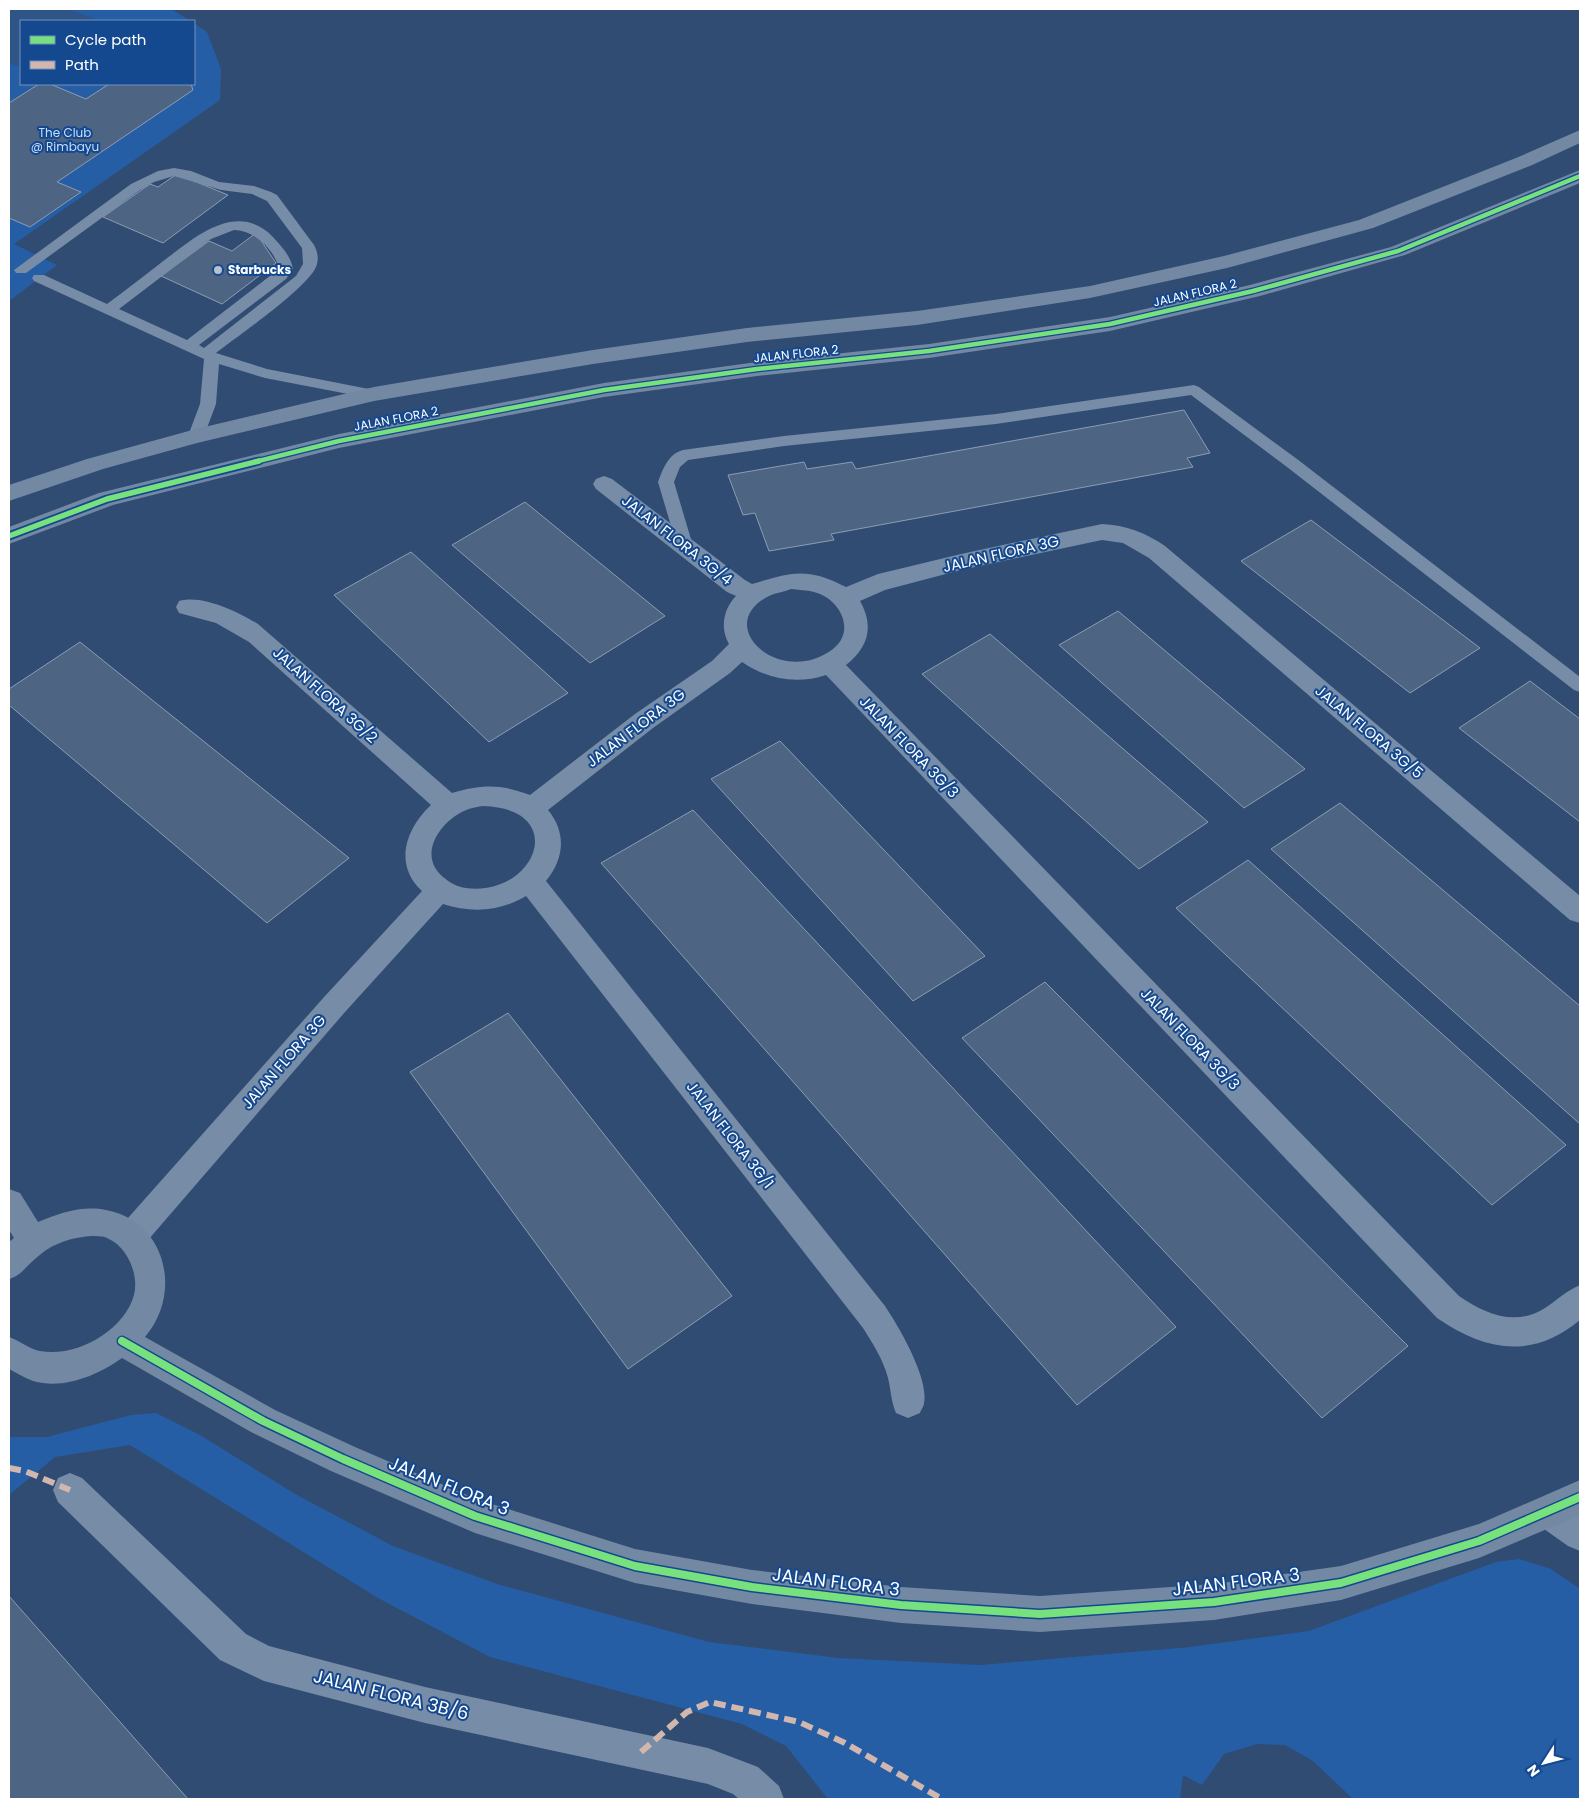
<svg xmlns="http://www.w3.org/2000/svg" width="1589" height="1808" viewBox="0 0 1589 1808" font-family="Poppins,sans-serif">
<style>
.green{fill:#265ea6}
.water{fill:#2f5588}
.building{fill:#4d6483;stroke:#8c9db4}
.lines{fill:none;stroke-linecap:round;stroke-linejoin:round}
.lane{fill:#778ca6;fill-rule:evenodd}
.street{fill:#778ca6;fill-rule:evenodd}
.secondary{fill:#7388a3;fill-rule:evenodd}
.quiet{stroke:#d1b7ad;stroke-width:6;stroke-dasharray:12 6;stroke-linecap:butt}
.cycleway-far2-casing{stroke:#14488f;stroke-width:7}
.cycleway-far1-casing{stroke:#14488f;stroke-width:9}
.cycleway-casing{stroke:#14488f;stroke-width:11}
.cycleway-far2{stroke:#77e17e;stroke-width:4.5}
.cycleway-far1{stroke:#77e17e;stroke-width:5.5}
.cycleway{stroke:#77e17e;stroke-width:8}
.poi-dot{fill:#b7c0ce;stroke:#14488f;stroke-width:2}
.labels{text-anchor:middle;stroke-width:4;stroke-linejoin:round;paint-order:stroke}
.far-park-label{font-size:12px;fill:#c5ddfc;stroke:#14488f}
.far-poi-label{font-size:12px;font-weight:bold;fill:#fff;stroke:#14488f;text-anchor:start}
.far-street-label{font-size:12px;fill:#fff;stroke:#14488f}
.street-label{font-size:15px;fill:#fff;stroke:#14488f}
.near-street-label{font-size:18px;fill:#fff;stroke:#14488f}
</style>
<rect width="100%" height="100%" fill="#304c73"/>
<path class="green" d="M 9,9 L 171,9 L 191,21 L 21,21 L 21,84 L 194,84 L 194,23 L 207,32 L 221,69 L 220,100 L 14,244 L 57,265 L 9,301 Z
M 156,1413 L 200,1435 L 295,1494 L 393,1546 L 497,1584 L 709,1642 L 838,1658 L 981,1665 L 1190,1647 L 1309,1631 L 1496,1562 L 1519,1559 L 1551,1569 L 1580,1589 L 1580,1799 L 1353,1799 L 1313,1761 L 1285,1745 L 1257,1744 L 1224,1754 L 1202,1785 L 1183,1775 L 1180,1799 L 828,1799 L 786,1746 L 742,1724 L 490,1657 L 378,1598 L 130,1445 L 55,1457 L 9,1495 L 9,1437 L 47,1437 L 131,1415 Z"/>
<path class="water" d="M 9,9 L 68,9 L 101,21 L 21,21 L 21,68 L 9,63 Z"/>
<path class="building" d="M 39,84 L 50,84 L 86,99 L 109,84 L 191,84 L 193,90 L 57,182 L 81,192 L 30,227 L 9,218 L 9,103 Z
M 177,174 L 228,195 L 163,243 L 103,217 L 150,184 L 158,187 Z
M 256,233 L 276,263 L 222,304 L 161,276 L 209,241 L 232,251 Z
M 1184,410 L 1210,453 L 1187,458 L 1193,467 L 831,534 L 834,540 L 769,551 L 755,513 L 743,515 L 728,475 L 804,462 L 807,469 L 852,462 L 856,469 Z
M 525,502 L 665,616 L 590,663 L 452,545 Z
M 1311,520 L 1480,648 L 1410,693 L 1241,561 Z
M 411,552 L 568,693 L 489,742 L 334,595 Z
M 1118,611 L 1305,769 L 1244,808 L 1059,645 Z
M 990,634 L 1208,822 L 1139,869 L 922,674 Z
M 80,642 L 349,858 L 267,923 L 9,705 L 9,689 Z
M 1530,681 L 1580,719 L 1580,822 L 1459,728 Z
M 780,741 L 985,956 L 913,1001 L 711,779 Z
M 1340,803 L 1580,1006 L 1580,1124 L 1271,849 Z
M 693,810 L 1176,1327 L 1077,1405 L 601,863 Z
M 1248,860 L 1566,1145 L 1492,1205 L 1176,908 Z
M 1045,982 L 1408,1346 L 1322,1418 L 962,1038 Z
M 508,1013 L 732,1296 L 628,1369 L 410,1072 Z
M 9,1596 L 188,1799 L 9,1799 Z"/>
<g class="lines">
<path class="lane" d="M 174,168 L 191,171 L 219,182 L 254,186 L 271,192 L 277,195 L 314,245 C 318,252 319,260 316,267 C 306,289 238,336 216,353 L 267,369 L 379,391 L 382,394 L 379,397 L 374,399 L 265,378 L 219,364 L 216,404 L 204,436 L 201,440 L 191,440 L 188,436 L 200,404 L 204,359 L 34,281 L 32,278 L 34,275 L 44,275 L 107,304 C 126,290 144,276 162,262 C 193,239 236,199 273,237 C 281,246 291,256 293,269 L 286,279 L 199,345 L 204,348 L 296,276 L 303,264 L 302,248 L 267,201 L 252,194 L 221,190 L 174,176 L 154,182 L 140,190 L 26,273 L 16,273 L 14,270 L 131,184 L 158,171 ZM 234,230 C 254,230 275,250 279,269 L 187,340 L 119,309 L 211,239 Z
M 1194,385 L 1199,387 L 1297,459 L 1580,677 L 1580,692 L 1574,690 L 1287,467 L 1191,395 L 996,424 L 784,446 L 688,460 L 680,467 L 674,482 L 693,546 L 691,550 L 685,552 L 679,550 L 677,546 L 658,482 C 663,469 668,454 683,450 L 784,436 L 996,414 Z"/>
<path class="street" d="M 604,476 L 612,479 L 745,580 L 752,584 C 792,572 807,567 846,587 L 878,574 L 961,554 L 1102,524 C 1126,525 1146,533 1165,546 L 1580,896 L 1580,923 L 1570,920 L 1149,558 L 1123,543 L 1102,540 L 961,570 L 885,590 L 860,601 C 874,626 869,647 846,665 L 1459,1296 C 1485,1314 1516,1327 1545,1308 C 1557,1300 1566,1291 1580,1285 L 1580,1320 C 1532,1360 1485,1351 1437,1318 L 826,675 C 796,685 767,679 742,662 L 730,673 L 653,728 L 548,810 C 567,833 564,859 546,881 L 885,1306 C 899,1327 929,1378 924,1403 C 924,1406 921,1410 920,1413 L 908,1418 L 896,1413 C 891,1402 891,1390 888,1378 C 883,1359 873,1344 863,1328 L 526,896 C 500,912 471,913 443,904 L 345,1012 L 142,1247 L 131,1251 L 120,1247 L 115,1237 L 120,1227 L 325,996 L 422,891 C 393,865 406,828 431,805 L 249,642 L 216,623 L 179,613 L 176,607 L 179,601 C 202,594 239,612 258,624 L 452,793 C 482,784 501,784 530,795 L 635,714 L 712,661 L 729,644 C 720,629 723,609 736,596 L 727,592 L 596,489 L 593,484 L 596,479 ZM 791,589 C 798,590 807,590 814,592 C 839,598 857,630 833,649 C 780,689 711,625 769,596 C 775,593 784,592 791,589 ZM 483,806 C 571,809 535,897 466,888 C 457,887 449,882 443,877 C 417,855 440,822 464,811 C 470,808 477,807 483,806 Z
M 70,1473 L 82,1478 L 246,1634 L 269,1646 L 425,1687 L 708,1748 L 758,1767 L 779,1786 L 784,1799 L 739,1799 L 733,1794 L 708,1784 L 425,1723 L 264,1681 L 220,1660 L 58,1502 L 53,1490 L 58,1478 Z
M 1549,1495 L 1561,1500 L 1580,1514 L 1580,1551 L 1568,1546 L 1537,1524 L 1532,1512 L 1537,1500 Z"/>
<path class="secondary" d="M 1580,130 L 1580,143 L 1530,166 L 1373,228 L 1227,268 L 1090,298 L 917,325 L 747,342 L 593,364 L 374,401 L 197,443 L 103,469 L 9,501 L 9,485 L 87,459 L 196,429 L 374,387 L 593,350 L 747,328 L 917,311 L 1090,286 L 1224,256 L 1359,220 L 1516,158 Z
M 1580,170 L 1580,183 L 1405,255 L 1260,296 L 1110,331 L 929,358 L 757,376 L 604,397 L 339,448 L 113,505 L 9,544 L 9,527 L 99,493 L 339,434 L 604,383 L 757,362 L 929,344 L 1110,317 L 1250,285 L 1391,247 Z
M 9,1189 L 20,1193 L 38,1222 C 59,1213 83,1205 106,1210 C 166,1221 183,1293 145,1337 L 275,1410 L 355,1447 L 476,1499 L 635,1549 L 752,1570 L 901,1587 L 1040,1596 L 1214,1584 L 1341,1566 L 1479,1524 L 1580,1480 L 1580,1515 L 1479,1558 L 1341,1600 L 1214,1620 L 1040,1632 L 901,1623 L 752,1604 L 635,1583 L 475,1533 L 331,1471 L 251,1432 L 122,1358 C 98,1375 64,1390 33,1381 C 25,1378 17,1373 9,1369 L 9,1337 C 19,1340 29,1349 40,1351 C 76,1358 124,1331 134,1295 C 139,1275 128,1248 109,1239 C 102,1235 91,1236 83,1237 C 65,1239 49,1246 35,1259 C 24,1268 22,1275 9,1279 L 9,1242 L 14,1238 L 9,1230 Z"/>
<path class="quiet" d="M 9,1468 L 25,1471 L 70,1490
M 641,1752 L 687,1712 L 710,1702 L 799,1722 L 845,1743 L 942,1799"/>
<defs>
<path id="cycleway-far2" d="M 254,462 L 339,441 L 604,390 L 757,369 L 929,351 L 1110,324 L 1253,291 L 1398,251 L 1580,176"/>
<path id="cycleway-far1" d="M 9,536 L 107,499 L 259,461"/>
<path id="cycleway" d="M 122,1341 L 263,1421 L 343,1459 L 475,1516 L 635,1566 L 752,1587 L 901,1605 L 1040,1614 L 1214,1602 L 1341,1583 L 1479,1541 L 1580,1497"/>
</defs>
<use href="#cycleway-far2" class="cycleway-far2-casing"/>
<use href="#cycleway-far1" class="cycleway-far1-casing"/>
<use href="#cycleway" class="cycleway-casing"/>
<use href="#cycleway-far2" class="cycleway-far2"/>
<use href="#cycleway-far1" class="cycleway-far1"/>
<use href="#cycleway" class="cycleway"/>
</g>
<circle class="poi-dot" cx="218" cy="270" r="5"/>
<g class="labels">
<g class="far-park-label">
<text x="65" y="137">The Club<tspan x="65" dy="14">@ Rimbayu</tspan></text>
</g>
<g class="far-poi-label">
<text x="228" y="274">Starbucks</text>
</g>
<g class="far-street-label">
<text transform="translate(1195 293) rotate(-13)" y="4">JALAN FLORA 2</text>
<text transform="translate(796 354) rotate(-6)" y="4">JALAN FLORA 2</text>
<text transform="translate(396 419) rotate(-11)" y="4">JALAN FLORA 2</text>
</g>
<g class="street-label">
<text transform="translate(677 540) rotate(38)" y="5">JALAN FLORA 3G/4</text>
<text transform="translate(1001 554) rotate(-13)" y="5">JALAN FLORA 3G</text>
<text transform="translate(325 695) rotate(42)" y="5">JALAN FLORA 3G/2</text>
<text transform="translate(636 728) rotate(-37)" y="5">JALAN FLORA 3G</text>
<text transform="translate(1369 732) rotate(40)" y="5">JALAN FLORA 3G/5</text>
<text transform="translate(909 747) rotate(46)" y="5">JALAN FLORA 3G/3</text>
<text transform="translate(1190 1039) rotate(46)" y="5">JALAN FLORA 3G/3</text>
<text transform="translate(284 1062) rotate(-49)" y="5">JALAN FLORA 3G</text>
<text transform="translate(730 1135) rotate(52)" y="5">JALAN FLORA 3G/1</text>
</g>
<g class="near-street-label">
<text transform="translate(449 1486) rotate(22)" y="6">JALAN FLORA 3</text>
<text transform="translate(836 1582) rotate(7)" y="6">JALAN FLORA 3</text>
<text transform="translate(1236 1582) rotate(-7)" y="6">JALAN FLORA 3</text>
<text transform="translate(391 1695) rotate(14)" y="6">JALAN FLORA 3B/6</text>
</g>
</g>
<rect width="1589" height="1808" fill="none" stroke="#ffffff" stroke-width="20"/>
<rect x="20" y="20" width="175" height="65" fill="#14488f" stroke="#7291bc"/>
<rect x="30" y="36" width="25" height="8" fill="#77e17e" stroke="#7291bc"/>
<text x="65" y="45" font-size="15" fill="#ffffff">Cycle path</text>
<rect x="30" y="61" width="25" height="8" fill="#d1b7ad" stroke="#7291bc"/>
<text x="65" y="70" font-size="15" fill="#ffffff">Path</text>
<g transform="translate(1544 1763) rotate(234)" stroke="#14488f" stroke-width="4" paint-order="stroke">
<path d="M0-4L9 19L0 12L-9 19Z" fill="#ffffff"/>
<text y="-8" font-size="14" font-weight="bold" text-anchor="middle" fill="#ffffff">N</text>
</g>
</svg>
